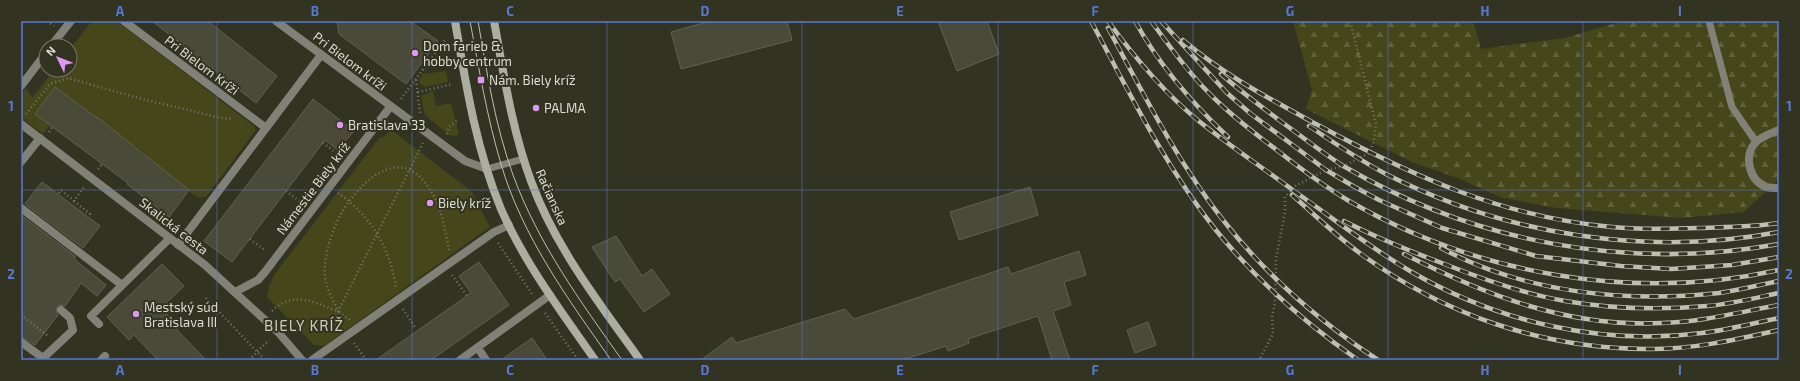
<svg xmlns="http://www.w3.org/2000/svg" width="1800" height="381" viewBox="0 0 1800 381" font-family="'Exo 2',sans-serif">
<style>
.green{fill:#46461b}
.forest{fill:url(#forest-firs)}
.building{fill:#4a4a38;stroke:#61624e}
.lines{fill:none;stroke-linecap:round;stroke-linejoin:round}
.path{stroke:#78796a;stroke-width:2.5;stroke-dasharray:1 3;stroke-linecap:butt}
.service{stroke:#818178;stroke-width:7}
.minor{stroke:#818178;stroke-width:8}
.secondary{stroke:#adae9f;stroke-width:8}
.tram{stroke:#bebfb3;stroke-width:1}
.rail-casing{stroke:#bebfb3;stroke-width:4.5}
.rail{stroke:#333321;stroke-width:3;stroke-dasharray:9;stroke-linecap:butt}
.grid{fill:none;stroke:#5779d6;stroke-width:1;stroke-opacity:0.55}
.poi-dot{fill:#df98f1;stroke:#333321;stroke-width:1.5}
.labels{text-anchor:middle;stroke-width:4;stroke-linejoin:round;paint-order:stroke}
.poi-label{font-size:13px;fill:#ddded3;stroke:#333321;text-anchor:start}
.street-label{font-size:13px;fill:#ddded3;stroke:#333321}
.quarter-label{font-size:15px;letter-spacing:1px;fill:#cdceb7;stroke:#333321}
.neatline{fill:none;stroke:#5779d6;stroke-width:1.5}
.grid-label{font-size:13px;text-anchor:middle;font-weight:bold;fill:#5779d6}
</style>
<defs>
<pattern id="forest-firs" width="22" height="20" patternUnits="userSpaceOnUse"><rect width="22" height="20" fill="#46461b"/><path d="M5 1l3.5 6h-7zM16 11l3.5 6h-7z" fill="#60603b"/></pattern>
</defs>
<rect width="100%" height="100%" fill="#333321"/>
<path class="green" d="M 92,21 L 117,21 L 254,126 L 256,130 L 206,197 L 200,198 L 188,191 L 189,190 L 148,158 L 149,157 L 55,87 L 35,114 L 50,125 L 43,134 L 21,118 L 21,95 L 26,88 L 32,98 L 54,70 L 70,70 L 70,49 Z
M 446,71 L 448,82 L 425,87 L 420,84 L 419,80 L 423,74 Z
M 433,91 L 436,106 L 451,103 L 458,130 L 459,133 L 456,136 L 449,135 L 425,115 L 421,96 Z
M 393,131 L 472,192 L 490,227 L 324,346 L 314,345 L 267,297 L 269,287 L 274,275 L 380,137 L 382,138 L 389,132 Z"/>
<path class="forest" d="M 1293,21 L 1473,21 L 1481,49 L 1565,38 L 1622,21 L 1779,21 L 1779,179 L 1744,212 L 1682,218 L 1557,208 L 1503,198 L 1460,179 L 1412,162 L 1306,109 L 1312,90 Z"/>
<path class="building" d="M 152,21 L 208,21 L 277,76 L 256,103 Z
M 337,21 L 410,21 L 438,41 L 406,84 L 339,34 Z
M 710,21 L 787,21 L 792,40 L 681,69 L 671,32 Z
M 938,21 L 987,21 L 999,54 L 957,71 Z
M 55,87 L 97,118 L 97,117 L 189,190 L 169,217 L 127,184 L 128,183 L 35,114 Z
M 313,99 L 354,131 L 338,150 L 325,140 L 232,262 L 204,241 Z
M 42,182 L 100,226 L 83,248 L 25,204 Z
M 1030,187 L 1038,215 L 959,240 L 950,212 Z
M 21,215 L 76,257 L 74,259 L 106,285 L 97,296 L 81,283 L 65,306 L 60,305 L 57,307 L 56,311 L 58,315 L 35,345 L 21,337 Z
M 616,236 L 642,276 L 652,269 L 670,294 L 644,312 L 620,279 L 615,282 L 592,247 Z
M 1079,251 L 1086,275 L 1064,282 L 1071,305 L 1053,311 L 1070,360 L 1052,360 L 1038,316 L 968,339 L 969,343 L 948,351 L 946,346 L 902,360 L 701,360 L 732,337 L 736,343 L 845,309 L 854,319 L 1008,267 L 1011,274 Z
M 479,262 L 509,305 L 431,360 L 376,360 L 471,293 L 459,276 Z
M 162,264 L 184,286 L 161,308 L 179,327 L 177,330 L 206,360 L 158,360 L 134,335 L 129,340 L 107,317 Z
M 1148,322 L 1156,345 L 1135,353 L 1127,330 Z
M 532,338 L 547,360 L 501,360 Z"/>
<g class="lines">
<path class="path" d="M 47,21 L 54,26
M 187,56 L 191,51
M 416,80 L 420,113
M 418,92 L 453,84
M 401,99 L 445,40
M 26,114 L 50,84 L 68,78 L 138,98 L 221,118 L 233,119
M 49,132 L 52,127
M 447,134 L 449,127 L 459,119
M 323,143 L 339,155
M 98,169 L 103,163
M 286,191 L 302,203
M 59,193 L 61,190 L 74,201 L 84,187
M 338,193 C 371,216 390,248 396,288
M 74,201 L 90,214 L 89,216
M 148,208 L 152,204
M 250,239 L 266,251
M 498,243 L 532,294
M 452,275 L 467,296
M 206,298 L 265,360
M 403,309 L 416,329
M 272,311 C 293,290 315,302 339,312 C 331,297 323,283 325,266 C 326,249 333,228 341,214 C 355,189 391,149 420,177 C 440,197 444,224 449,250
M 339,312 L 350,320
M 545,313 L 578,360
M 21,315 L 49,337
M 327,333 L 423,143
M 354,343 L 366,360
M 249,360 L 269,340
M 1257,360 L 1260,358 L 1273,334 L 1272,317 L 1275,303 L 1276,259 L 1285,212 L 1285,197 L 1295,186 L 1326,170 L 1344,166 L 1369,153 L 1374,141 L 1376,124 L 1350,21"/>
<path class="service" d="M 1709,21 L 1732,107 L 1756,142
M 487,169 L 523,159"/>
<path class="minor" d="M 124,21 L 266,128
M 276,21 L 465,161 L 487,169
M 51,46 L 71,21
M 21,86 L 46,53
M 21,124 L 205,265 L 278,332 L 302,360
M 1779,130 C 1772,133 1762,136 1756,142 C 1743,155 1749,180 1766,187 C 1770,188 1775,188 1779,188
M 21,162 L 40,138
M 21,208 L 122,285
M 178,245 L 321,55
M 235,292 L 258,280 L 265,272 L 390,107
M 99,324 L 91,316 L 170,238
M 21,342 L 43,358
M 478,348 L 486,360
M 41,360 L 73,330 L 70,318 L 61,310
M 101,360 L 105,356
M 312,360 L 494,232 L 509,225
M 460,360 L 550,295"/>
<path class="secondary" d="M 455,21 C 466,85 476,149 501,209 C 525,264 561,311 595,360
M 494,21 C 504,75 512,130 531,181 C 555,247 600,304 640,360"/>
<path class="tram" d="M 470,21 C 479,69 487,117 501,164 C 522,236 568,299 611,360
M 478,21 C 487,73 495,125 513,175 C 538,243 580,301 622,360"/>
<defs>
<path id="rail" d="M 1091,21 C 1129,92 1165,166 1215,229 C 1256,280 1305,323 1358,360
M 1108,21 C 1135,58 1164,93 1200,122 C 1230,146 1263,168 1294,191 C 1333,218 1369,247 1410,271 C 1497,322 1602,346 1702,333 C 1728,330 1754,323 1779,318
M 1135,21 C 1159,65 1192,103 1228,137
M 1151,21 C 1169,45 1186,70 1207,91 C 1229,114 1254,133 1278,151 C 1301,169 1324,186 1349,201 C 1478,275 1634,302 1779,270
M 1161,21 L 1227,93 L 1251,114 L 1294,146 L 1326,170 L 1353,186 L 1379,200 L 1442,228 L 1536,256 L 1621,266 L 1671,269 L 1732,265 L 1779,257
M 1108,28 C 1143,93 1177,161 1223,220 C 1266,275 1320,322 1378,360
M 1183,40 C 1224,75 1270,99 1316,124 C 1412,176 1502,217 1612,227 C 1641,230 1670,229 1699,228 C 1726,227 1752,227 1779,223
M 1221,74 C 1241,92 1262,107 1283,123 C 1304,138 1324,154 1345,167 C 1476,243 1630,271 1779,244
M 1309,126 C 1334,143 1359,160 1386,174 C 1505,235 1648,257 1779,232
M 1292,195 C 1315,215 1336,236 1361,254 C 1444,315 1542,348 1645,349 C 1690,350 1735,340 1779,330
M 1344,221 C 1377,238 1412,252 1447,265 C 1485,280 1524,294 1565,301 C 1612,309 1661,310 1707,306 C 1731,304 1755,298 1779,293
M 1441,248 C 1525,293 1625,303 1719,293 C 1739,290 1759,285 1779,281
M 1404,254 C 1485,295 1569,328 1662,323 C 1701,322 1740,312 1779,305"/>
</defs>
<use href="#rail" class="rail-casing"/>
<use href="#rail" class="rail"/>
</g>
<path class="grid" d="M 217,21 L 217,360M 412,21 L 412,360M 607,21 L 607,360M 802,21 L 802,360M 998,21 L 998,360M 1193,21 L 1193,360M 1388,21 L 1388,360M 1583,21 L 1583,360M 21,190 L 1779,190"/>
<g class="poi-dot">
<circle cx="415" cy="53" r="4"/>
<rect x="477" y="76" width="8" height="8" rx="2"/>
<circle cx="536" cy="108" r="4"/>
<circle cx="340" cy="125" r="4"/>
<circle cx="430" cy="203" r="4"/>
<circle cx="136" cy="314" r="4"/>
</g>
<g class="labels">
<g class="poi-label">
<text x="423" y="51">Dom farieb &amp;<tspan x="423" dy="15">hobby centrum</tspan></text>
<text x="489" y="85">Nám. Biely kríž</text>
<text x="544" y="113">PALMA</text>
<text x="348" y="130">Bratislava 33</text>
<text x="438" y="208">Biely kríž</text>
<text x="144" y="312">Mestský súd<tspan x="144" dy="15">Bratislava III</tspan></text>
</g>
<g class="street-label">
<text transform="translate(350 61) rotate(37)" y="5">Pri Bielom kríži</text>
<text transform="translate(202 65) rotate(37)" y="5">Pri Bielom Kríži</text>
<text transform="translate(313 188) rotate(-53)" y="5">Námestie Biely kríž</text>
<text transform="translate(552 197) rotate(66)" y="5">Račianska</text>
<text transform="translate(174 226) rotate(38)" y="5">Skalická cesta</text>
</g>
<g class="quarter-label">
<text x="304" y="331">BIELY KRÍŽ</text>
</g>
</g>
<rect width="1800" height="381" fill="none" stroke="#333321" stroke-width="44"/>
<g transform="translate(58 58) rotate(313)"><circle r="19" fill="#333321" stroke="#777768"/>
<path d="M0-3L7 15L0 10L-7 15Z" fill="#df98f1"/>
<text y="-6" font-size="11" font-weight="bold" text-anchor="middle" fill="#ddded3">N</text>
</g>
<rect x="22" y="22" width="1756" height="337" class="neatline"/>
<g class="grid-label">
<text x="120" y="16">A</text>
<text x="315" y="16">B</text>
<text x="510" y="16">C</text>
<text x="705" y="16">D</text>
<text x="900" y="16">E</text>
<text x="1095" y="16">F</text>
<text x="1290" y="16">G</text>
<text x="1485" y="16">H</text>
<text x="1680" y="16">I</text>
<text x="11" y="111">1</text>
<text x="1789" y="111">1</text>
<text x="11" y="279">2</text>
<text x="1789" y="279">2</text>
<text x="120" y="375">A</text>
<text x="315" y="375">B</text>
<text x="510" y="375">C</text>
<text x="705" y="375">D</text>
<text x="900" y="375">E</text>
<text x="1095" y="375">F</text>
<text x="1290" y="375">G</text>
<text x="1485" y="375">H</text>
<text x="1680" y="375">I</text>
</g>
</svg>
